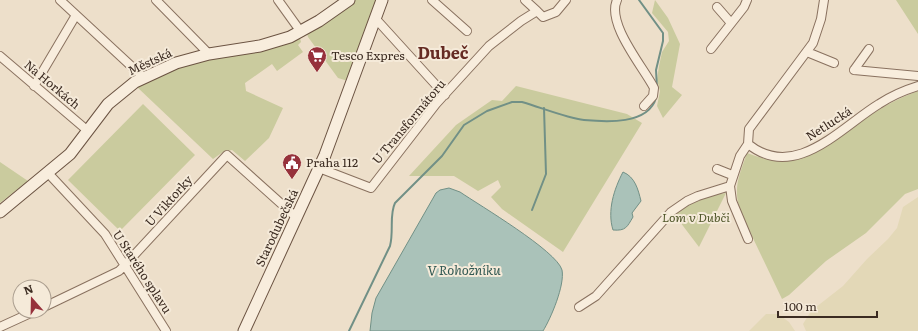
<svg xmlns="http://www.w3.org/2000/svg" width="918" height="331" viewBox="0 0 918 331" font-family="Literata,serif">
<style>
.farmland{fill:#e3d8b7}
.green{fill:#cacb9e}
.water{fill:#aac2b9;stroke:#719086}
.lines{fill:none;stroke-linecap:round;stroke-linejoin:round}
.stream{stroke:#719086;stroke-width:2}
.street-casing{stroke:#89715f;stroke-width:10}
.secondary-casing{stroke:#6b5342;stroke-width:13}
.street{stroke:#f8eddd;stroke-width:8}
.secondary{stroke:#f8eddd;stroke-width:11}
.labels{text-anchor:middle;stroke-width:4;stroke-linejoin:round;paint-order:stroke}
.poi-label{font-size:12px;fill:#3b2b21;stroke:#f5ead9;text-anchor:start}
.street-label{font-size:12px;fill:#3b2b21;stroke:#f5ead9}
.park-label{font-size:12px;font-style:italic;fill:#4f5629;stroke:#f5ead9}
.water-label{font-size:13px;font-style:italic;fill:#325953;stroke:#f5ead9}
.district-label{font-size:16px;font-weight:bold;fill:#652b23;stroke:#f5ead9}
</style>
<rect width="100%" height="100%" fill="#eddfca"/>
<path class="farmland" d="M 918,197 L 918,331 L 806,331 L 803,324 L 811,311 L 843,286 L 867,259 L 888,239 L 897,228 L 903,207 Z
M 766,314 L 778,314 L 789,322 L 795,331 L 749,331 Z"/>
<path class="green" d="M 353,0 L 377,0 L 348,81 L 338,78 L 308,37 L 307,34 Z
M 655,0 L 668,18 L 680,44 L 672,87 L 682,95 L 663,118 L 657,106 L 660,91 L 657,80 L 659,66 L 662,52 L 669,41 L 668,32 L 652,13 Z
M 896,0 L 918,0 L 918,34 Z
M 300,38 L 301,42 L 298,45 L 303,52 L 277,71 L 272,64 L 245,83 L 246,91 L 283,108 L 269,138 L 245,161 L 232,150 L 223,152 L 213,159 L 137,87 C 187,59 245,50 300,38 Z
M 516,86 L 627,114 L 642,123 L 563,252 L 502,209 L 491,197 L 501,187 L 498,180 L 478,191 L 454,176 L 409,176 L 456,125 L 492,100 L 502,101 Z
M 918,91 L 918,189 L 905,194 L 866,233 L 826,261 L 789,295 L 782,299 L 740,211 C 733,187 739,176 747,153 C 759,157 771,162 783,161 C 817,158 843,135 869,116 C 884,106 901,97 918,91 Z
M 143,104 L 195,155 L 120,231 L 68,180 Z
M 0,162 L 28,181 L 0,203 Z
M 726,193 L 699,247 L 674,214 L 698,198 Z"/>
<path class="water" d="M 623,172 C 635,177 638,189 641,201 L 632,213 L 633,217 C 627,227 626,231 613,230 C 607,211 614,189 623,172 Z
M 449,188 L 460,192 C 479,205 557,251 562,270 C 565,285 551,318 543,331 L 370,331 L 372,313 L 376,298 L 436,193 L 440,190 Z"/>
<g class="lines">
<path class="stream" d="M 639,0 L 663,33 L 663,41 L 656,70 L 657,88
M 532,210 L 546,174 L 544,108
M 349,331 L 390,246 C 394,231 389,215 395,203 L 442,156 L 464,125 L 487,111 L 512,102 L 522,102 C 540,107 566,118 584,120 C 606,122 648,125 656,98"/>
<defs>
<path id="street" d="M 60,0 L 143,77
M 156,0 L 209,54
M 278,0 L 301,32
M 432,0 L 467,31
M 525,0 L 537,11
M 617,0 C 606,24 644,68 654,88 L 653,96 L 644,106
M 717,7 L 731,23
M 375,18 L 445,95
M 711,49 L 744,7 L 747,0
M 807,52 L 834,63
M 0,56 L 88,131
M 854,70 L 918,76
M 854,70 L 869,49
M 34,86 L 76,15
M 748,144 C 795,182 841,127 879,104 C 891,96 905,90 918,86
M 319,168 L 371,188 L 436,104 L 489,46 L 521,21 L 537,11 L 543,17 L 556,12 L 566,0
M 717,169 L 732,175
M 48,173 L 105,234 L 166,331
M 748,239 L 732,201 L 730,186 L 740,156 L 748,144 L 749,129 L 813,43 L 821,19 L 824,0
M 44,307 L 119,271 L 124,266 L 227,155 L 296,217
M 579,307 L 596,296 L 671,212 L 687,201 L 698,196 L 730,186
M 0,327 L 35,311"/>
<path id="secondary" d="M 0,212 L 70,154 L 108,104 L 135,82 L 176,63 L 209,54 L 260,46 L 290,37 L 319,21 L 349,0
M 244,331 L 325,155 L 382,0"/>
</defs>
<use href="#street" class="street-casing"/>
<use href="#secondary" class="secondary-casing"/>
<use href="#street" class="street"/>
<use href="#secondary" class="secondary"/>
</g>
<defs>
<symbol id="supermarket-pin" viewBox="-11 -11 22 30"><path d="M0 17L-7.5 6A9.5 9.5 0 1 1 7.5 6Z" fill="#96313b" stroke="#f5ead9"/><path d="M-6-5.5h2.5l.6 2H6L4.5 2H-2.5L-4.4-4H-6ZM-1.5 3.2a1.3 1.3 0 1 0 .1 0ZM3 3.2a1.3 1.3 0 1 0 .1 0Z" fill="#fff"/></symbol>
<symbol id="civic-pin" viewBox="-11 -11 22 30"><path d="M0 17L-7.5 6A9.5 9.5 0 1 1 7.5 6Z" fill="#96313b" stroke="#f5ead9"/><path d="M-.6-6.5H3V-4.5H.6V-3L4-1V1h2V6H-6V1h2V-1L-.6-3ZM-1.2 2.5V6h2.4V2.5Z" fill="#fff"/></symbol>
</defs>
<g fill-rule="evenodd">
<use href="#supermarket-pin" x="306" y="45" width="22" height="30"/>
<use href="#civic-pin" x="281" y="152" width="22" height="30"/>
</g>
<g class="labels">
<g class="poi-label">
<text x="331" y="60">Tesco Expres</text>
<text x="306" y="167">Praha 112</text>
</g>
<g class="street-label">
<text transform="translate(150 62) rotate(-25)" y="4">Městská</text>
<text transform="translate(52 85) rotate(40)" y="4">Na Horkách</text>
<text transform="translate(409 122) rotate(-50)" y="4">U Transformátoru</text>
<text transform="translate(829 124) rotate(-33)" y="4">Netlucká</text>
<text transform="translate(169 201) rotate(-48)" y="4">U Viktorky</text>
<text transform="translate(277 228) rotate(-65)" y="4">Starodubečská</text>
<text transform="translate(142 272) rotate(57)" y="4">U Starého splavu</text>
</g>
<g class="park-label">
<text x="696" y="222">Lom v Dubči</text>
</g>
<g class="water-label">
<text x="464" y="275">V Rohožníku</text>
</g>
<g class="district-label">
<text x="443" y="59">Dubeč</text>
</g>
</g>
<g transform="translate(32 299) rotate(340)"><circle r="19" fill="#f5ead9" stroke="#ab9e8f"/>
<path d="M0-3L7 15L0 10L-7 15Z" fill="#96313b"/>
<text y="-6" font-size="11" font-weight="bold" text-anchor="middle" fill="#3b2b21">N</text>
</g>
<path d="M778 311v6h99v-6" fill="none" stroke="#3b2b21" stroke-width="2"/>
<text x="784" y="311" font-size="12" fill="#3b2b21" stroke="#f5ead9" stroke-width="3" paint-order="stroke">100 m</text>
</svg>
